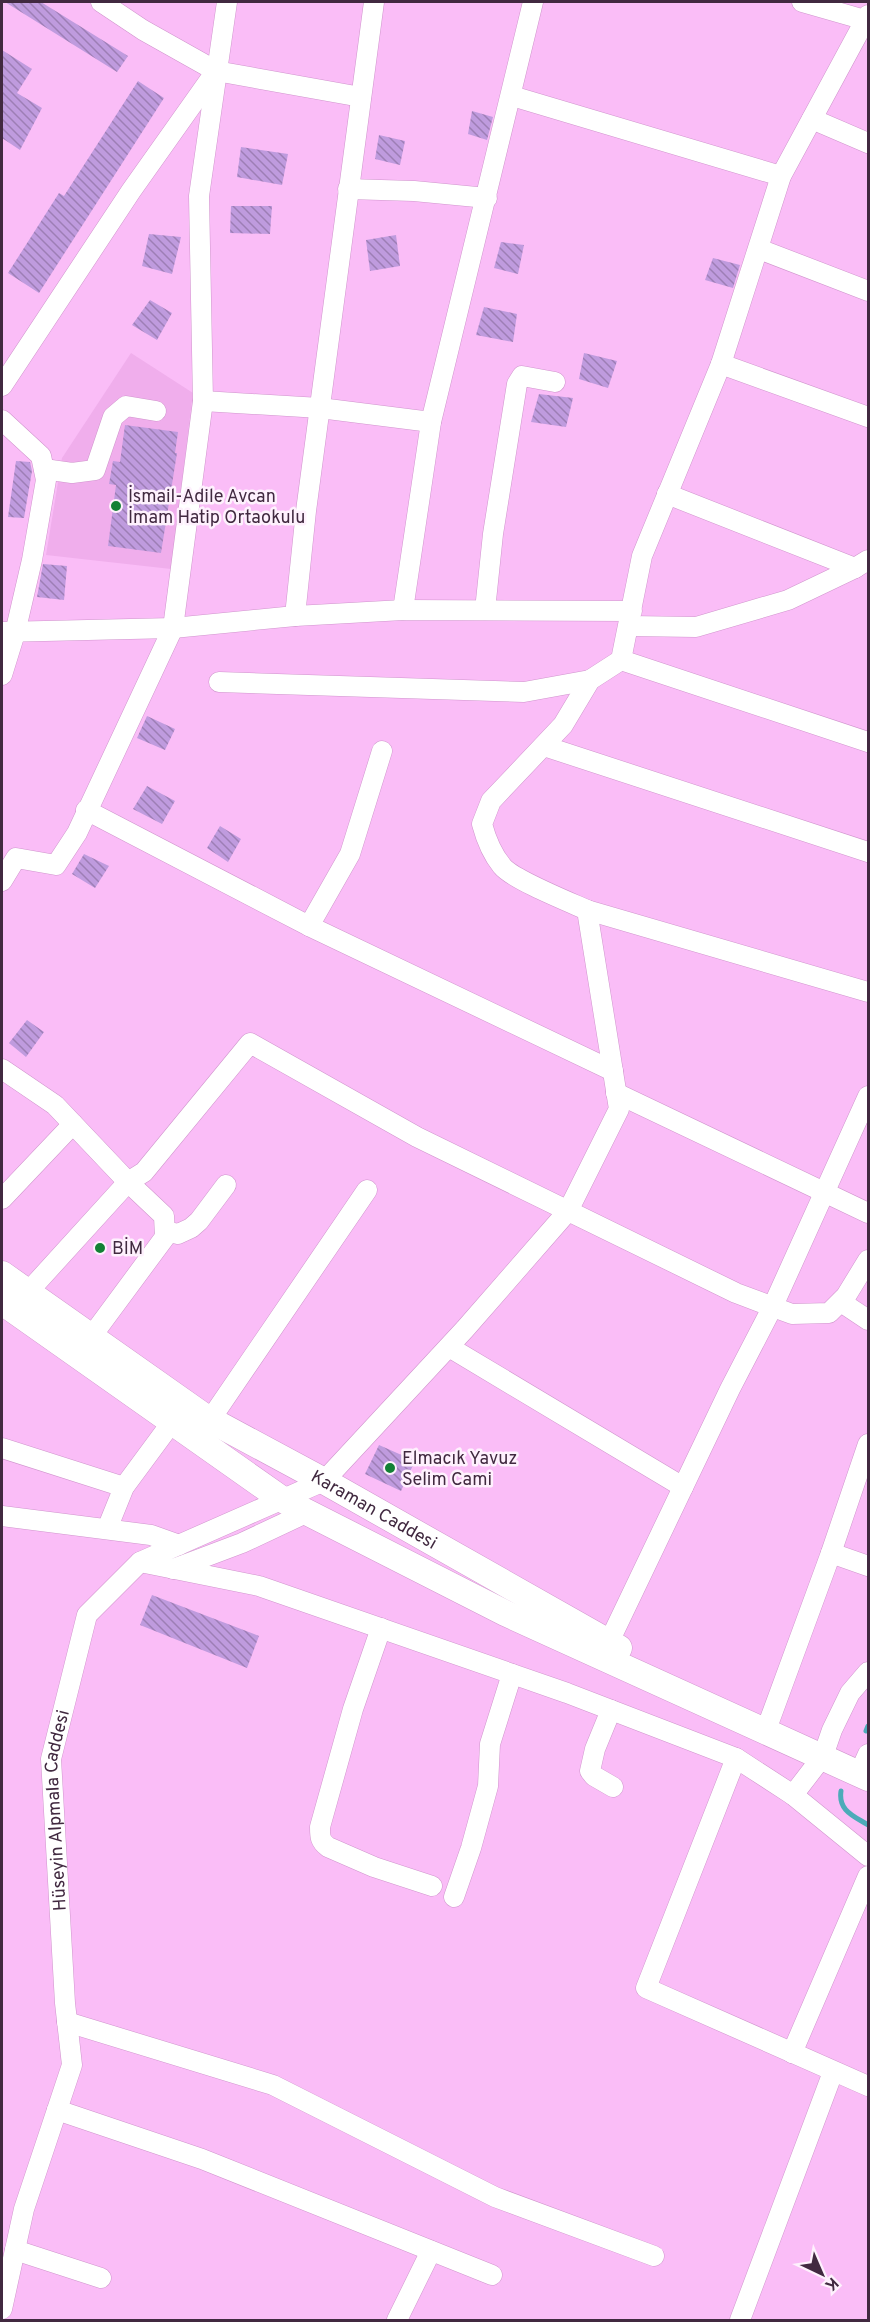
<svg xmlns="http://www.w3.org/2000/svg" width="870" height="2322" viewBox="0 0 870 2322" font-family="Overpass,sans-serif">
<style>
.built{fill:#f0aeec}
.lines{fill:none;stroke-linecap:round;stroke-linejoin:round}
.stream{stroke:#4dabb9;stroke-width:5}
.building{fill:url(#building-back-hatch)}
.minor-casing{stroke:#d095cd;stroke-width:21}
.major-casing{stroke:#d095cd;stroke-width:27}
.minor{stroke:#fff;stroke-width:20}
.major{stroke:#fff;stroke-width:26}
.poi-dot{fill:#138035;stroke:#fef1fd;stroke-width:2}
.labels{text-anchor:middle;stroke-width:5;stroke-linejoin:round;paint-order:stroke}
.poi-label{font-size:18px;fill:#412940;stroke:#fef1fd;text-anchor:start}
.street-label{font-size:18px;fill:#412940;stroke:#fef1fd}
</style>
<defs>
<pattern id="building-back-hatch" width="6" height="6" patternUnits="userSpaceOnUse" patternTransform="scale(1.5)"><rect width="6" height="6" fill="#bf9bde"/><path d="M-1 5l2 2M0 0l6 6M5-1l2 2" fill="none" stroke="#9d7eb5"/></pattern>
</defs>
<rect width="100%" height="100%" fill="#fabdf7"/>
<path class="built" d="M 131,353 L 193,393 L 171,569 L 46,555 L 62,458 Z"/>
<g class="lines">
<path class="stream" d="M 866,1731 L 868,1726
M 841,1791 C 838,1811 854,1816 868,1825"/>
</g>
<path class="building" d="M 5,2 L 41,2 L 128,56 L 117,72 Z
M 2,50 L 32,69 L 17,93 L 42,108 L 20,150 L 2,138 Z
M 138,81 L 164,98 L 39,293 L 8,273 L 59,193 L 64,196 Z
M 472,111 L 493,117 L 487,140 L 468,134 Z
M 379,135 L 405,141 L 400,165 L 375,159 Z
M 241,147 L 288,154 L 282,185 L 237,177 Z
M 231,206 L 272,206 L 270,234 L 230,233 Z
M 149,234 L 181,237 L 172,274 L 142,266 Z
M 396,235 L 400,266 L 370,271 L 366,240 Z
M 501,242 L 524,245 L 518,274 L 494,268 Z
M 713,258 L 740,265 L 733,288 L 705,280 Z
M 150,300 L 172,313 L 157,340 L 132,325 Z
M 484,307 L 517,314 L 513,342 L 476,335 Z
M 584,353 L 617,361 L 608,388 L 579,379 Z
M 539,394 L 573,398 L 566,427 L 531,422 Z
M 125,425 L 178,432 L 175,453 L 177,453 L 161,553 L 108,546 L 116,485 L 109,484 L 113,461 L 120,462 Z
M 16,461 L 30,462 L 32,471 L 24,518 L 8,517 Z
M 43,564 L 67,566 L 64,600 L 37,597 Z
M 147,716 L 175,729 L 165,750 L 137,738 Z
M 147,786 L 175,801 L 162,824 L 133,809 Z
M 220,826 L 241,839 L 228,862 L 207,848 Z
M 84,854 L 109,866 L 95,888 L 72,874 Z
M 27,1020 L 44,1032 L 26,1057 L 9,1043 Z
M 379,1445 L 415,1461 L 401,1491 L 365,1474 Z
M 152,1595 L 259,1636 L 247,1668 L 140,1625 Z"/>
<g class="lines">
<defs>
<g id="minor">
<path d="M 101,2 L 143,30 L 216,71"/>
<path d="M 802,2 L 865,20"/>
<path d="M 512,96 L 781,176"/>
<path d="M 812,119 L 868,143"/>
<path d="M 348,189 L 414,191 L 487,198"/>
<path d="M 759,249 L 868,291"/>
<path d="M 721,364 L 868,417"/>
<path d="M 2,386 L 131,191 L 216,71 L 361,97"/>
<path d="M 203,401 L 320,408 L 431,422"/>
<path d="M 2,420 L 41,456 L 46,480 L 32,560 L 15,633 L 2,675"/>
<path d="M 44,469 L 72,473 L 95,470 L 113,417 L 126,406 L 156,411"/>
<path d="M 667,494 L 855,568"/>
<path d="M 403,610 L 431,422 L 533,2"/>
<path d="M 485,610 L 493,534 L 517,384 L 522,376 L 555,382"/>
<path d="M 295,616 L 306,511 L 374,2"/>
<path d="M 630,626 L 696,627 L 788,600 L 855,568 L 868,560"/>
<path d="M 2,632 L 173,628 L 295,616 L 403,610 L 632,611"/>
<path d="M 621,660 L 868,742"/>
<path d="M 219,682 L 524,692 L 590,680"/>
<path d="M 544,746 L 868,852"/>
<path d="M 86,810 L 309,926 L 613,1071"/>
<path d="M 2,881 L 16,858 L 56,865 L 77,833 L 173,628 L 203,401 L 199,196 L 227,2"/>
<path d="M 587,910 L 868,992"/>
<path d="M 309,926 L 350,854 L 382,751"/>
<path d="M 2,1069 L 55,1105 L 128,1182 L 164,1216 L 165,1237 L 91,1337"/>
<path d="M 616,1093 L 868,1213"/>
<path d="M 2,1199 L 73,1124"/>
<path d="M 165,1231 L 178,1234 L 191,1228 L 199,1221 L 226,1185"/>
<path d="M 28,1292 L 128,1182 L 144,1172 L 250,1043 L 417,1137 L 736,1293 L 792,1314 L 829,1313 L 846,1296 L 868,1260"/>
<path d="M 841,1302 L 868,1320"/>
<path d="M 449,1347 L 683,1487"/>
<path d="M 210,1420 L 367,1190"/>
<path d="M 2,1448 L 124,1487"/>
<path d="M 2,1516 L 151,1535 L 179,1545"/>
<path d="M 107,1529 L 124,1487 L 172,1422"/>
<path d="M 831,1553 L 868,1566"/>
<path d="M 140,1562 L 259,1586 L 567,1693 L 736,1758 L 793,1795 L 868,1856"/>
<path d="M 173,1569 L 242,1543 L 308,1512"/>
<path d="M 381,1628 L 353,1709 L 320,1827 C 320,1837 320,1841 328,1847 L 374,1867 L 432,1886"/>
<path d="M 609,1642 L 730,1389 L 773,1306 L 868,1096"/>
<path d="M 611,1710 L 595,1749 L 590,1771 L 594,1776 L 613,1787"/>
<path d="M 766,1730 L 831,1553 L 868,1444"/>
<path d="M 736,1758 L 646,1988 L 868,2086"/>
<path d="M 859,1774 L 868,1754"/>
<path d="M 793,1795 L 823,1756 L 832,1730 L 850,1693 L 868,1672"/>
<path d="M 454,1897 L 471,1848 L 488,1786 L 490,1744 L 512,1674"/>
<path d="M 67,2022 L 273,2085 L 495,2197 L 654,2256"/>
<path d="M 792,2053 L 868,1876"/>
<path d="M 57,2110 L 202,2159 L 492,2275"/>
<path d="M 15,2250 L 101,2278"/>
<path id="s1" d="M 2,2309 L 24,2209 L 72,2065 L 65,2003 L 51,1759 L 87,1615 L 140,1562 L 324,1481 L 465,1329 L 568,1211 L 619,1109 L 587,910 C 569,902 512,879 502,866 C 492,854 486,839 482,824 L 491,801 L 563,725 L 590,680 L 621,660 L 642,556 L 721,364 L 781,176 L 868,15"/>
<path d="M 397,2320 L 431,2251"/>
<path d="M 740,2320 L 833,2072"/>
</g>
<g id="major">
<path id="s2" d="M 2,1274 L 205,1417 L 324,1481 L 619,1648"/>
<path d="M 2,1302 L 283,1500 L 505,1613 L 868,1778"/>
</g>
</defs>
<use href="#minor" class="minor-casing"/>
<use href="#major" class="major-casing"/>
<use href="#minor" class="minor"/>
<use href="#major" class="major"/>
</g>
<g class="poi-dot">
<circle cx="116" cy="506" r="6"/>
<circle cx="100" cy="1248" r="6"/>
<circle cx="390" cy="1468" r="6"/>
</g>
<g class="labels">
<g class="poi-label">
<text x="128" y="502">İsmail-Adile Avcan<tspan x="128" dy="21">İmam Hatip Ortaokulu</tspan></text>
<text x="112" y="1254">BİM</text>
<text x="402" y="1464">Elmacık Yavuz<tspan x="402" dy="21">Selim Cami</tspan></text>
</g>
<g class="street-label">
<text dy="6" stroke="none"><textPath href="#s2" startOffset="441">Karaman Caddesi</textPath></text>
<text dy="6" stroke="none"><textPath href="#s1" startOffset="510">Hüseyin Alpmala Caddesi</textPath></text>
</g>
</g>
<rect width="870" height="2322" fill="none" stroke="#412940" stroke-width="6"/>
<g transform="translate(822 2274) rotate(136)" stroke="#fef1fd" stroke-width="4.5" paint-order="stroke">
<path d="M0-4.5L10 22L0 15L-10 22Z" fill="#412940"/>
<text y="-9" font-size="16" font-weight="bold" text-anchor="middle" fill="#412940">K</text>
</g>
</svg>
